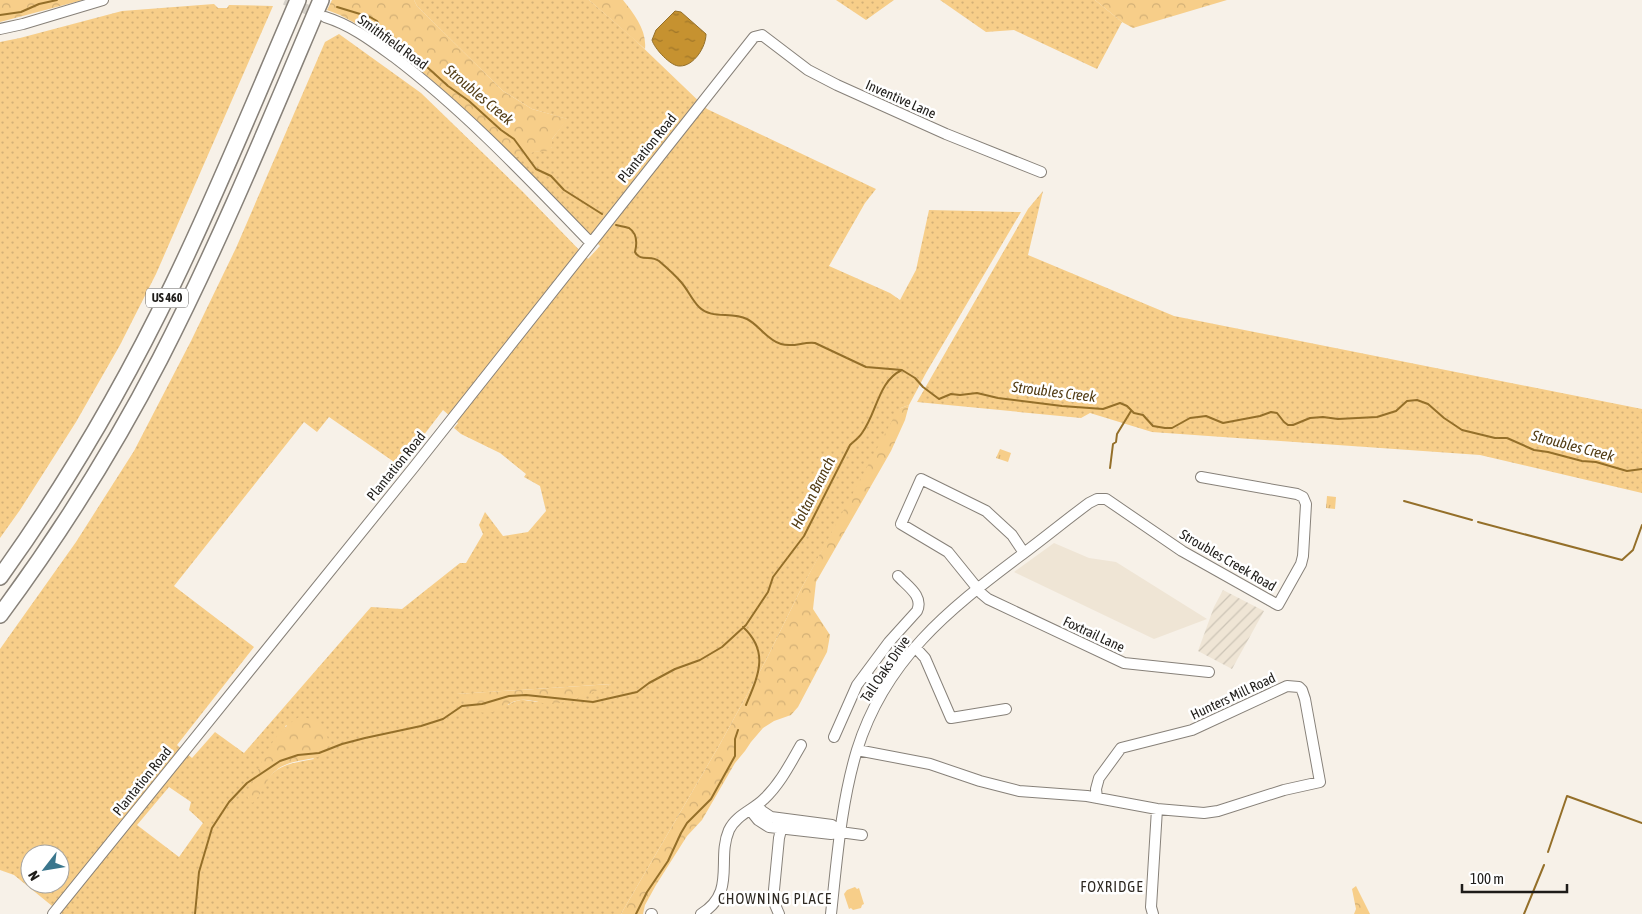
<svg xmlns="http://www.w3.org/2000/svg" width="1642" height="914" viewBox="0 0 1642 914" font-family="'Asap Condensed',sans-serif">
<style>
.built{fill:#efe5d5}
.industrial{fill:url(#industrial-furrows)}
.grass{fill:url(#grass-dots);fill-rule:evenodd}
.forest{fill:url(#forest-crowns)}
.park{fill:url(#park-tufts)}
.pitch{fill:#f7ce89}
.water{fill:url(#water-ripples);stroke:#946f29}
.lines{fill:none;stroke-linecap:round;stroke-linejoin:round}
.stream{stroke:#946f29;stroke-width:2}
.minor-tunnel{stroke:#d6d1c9;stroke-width:10;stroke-dasharray:10 5;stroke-linecap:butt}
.minor-casing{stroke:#878179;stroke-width:12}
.highway-casing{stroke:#878179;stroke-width:18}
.minor{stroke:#fff;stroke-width:10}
.highway{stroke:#fff;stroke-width:15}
.labels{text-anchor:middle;stroke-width:5;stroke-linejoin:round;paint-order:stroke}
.shield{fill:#fff;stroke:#62605e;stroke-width:1}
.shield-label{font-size:12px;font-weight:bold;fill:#1e1c19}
.street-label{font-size:14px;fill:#1e1c19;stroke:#fff}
.water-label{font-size:15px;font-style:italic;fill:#533d15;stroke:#fff}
.neighbourhood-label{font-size:15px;letter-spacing:1px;fill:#2f2a23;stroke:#fff}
</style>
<defs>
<pattern id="industrial-furrows" width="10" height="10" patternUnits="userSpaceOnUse" patternTransform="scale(1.25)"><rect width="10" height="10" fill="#efe5d5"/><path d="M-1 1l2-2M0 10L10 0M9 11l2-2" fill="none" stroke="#ccc4b6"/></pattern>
<pattern id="grass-dots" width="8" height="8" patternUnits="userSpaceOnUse" patternTransform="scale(1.25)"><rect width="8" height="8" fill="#f7ce89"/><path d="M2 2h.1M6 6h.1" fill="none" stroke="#d3b076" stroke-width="1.8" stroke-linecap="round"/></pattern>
<pattern id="forest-crowns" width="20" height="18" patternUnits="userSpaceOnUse" patternTransform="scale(1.25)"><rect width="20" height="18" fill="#f7ce89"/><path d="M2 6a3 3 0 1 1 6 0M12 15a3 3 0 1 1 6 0" fill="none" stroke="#d3b076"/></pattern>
<pattern id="park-tufts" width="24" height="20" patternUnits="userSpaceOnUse" patternTransform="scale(1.25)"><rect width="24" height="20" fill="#f7ce89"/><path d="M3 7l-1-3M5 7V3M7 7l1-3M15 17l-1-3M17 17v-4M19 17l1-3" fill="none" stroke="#d3b076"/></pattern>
<pattern id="water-ripples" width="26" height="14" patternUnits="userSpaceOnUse" patternTransform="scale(1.25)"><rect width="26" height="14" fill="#c69230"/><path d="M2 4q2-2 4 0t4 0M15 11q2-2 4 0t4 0" fill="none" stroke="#a07628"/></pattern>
</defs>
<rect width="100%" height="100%" fill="#f7f1e8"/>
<path class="built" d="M 1054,543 L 1089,558 L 1116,562 L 1207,619 L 1154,639 L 1014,572 Z"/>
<path class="industrial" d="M 1223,590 L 1264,611 L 1232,669 L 1198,651 L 1214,607 Z"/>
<path class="grass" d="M 414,0 L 589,0 L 634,39 L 707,109 L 876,189 L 865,203 L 829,266 L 890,293 L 900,300 L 916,270 L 929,210 L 1021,212 L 926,373 L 909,405 L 901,408 L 801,589 L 766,660 L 720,744 L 621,914 L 62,914 L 14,875 L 0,870 L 0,649 L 76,542 L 134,451 L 191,341 L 236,248 L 325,42 L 339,34 L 421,93 L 522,191 L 588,259 L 600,246 L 513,157 C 521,156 526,153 533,152 C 542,150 543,153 552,147 L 552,139 L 567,119 L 532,109 L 503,91 L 417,6 ZM 443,410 L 458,423 L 454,428 L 461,434 L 500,453 L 526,474 L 524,477 L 540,486 L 546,511 L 528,532 L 503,536 L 485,512 L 479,525 L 483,534 L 466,563 L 460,563 L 402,609 L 371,607 L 244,753 L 215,732 L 192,758 L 177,745 L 254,647 L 174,586 L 304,422 L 317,432 L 329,417 L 400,466 ZM 611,684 C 600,691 551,703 538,702 C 524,701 522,697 508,705 L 457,694 ZM 286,725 L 314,759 C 281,765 271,766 257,800 ZM 169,787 L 191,802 L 189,810 L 203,823 L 179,857 L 137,825 ZM 30,854 L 60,854 L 60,884 L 30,884 Z
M 836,0 L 894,0 L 866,20 Z
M 940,0 L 1095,0 L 1122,22 L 1097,69 L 1014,30 L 986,32 Z
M 214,4 L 218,8 L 227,8 L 229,5 L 273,6 L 156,274 L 120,345 L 76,422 L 20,510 L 0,538 L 0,42 L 20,38 L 122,11 Z
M 1043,191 L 1028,255 L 1174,316 L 1642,409 L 1642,493 L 1480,455 L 1152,432 L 1090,413 L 1081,418 L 917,402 L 1028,209 Z"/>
<path class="forest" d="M 0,0 L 83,0 L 0,22 Z
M 332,0 L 414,0 L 417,6 L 503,91 L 532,109 L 568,119 L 552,139 L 552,147 L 549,151 L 534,152 L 522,156 L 513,157 L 451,97 L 420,70 L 387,47 L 364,28 L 340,15 L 327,10 Z
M 589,0 L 623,0 C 634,14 647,30 645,49 Z
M 1095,0 L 1227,0 L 1133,28 L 1122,22 Z
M 909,405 L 905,420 L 891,451 L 816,582 L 813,609 L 830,635 L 829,641 L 827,652 L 798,707 L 791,715 L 774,721 L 763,728 L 751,742 L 745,751 L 735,763 L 702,820 L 687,836 L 656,885 L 645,905 L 643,914 L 621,914 L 720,744 L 766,660 L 801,589 L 894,417 L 901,408 Z
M 612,684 C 598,691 570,702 554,704 C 541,705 529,697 516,701 C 507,703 499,713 488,713 C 475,714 465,702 456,694 Z
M 299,717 C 321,718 329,732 330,752 C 316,761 300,758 285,765 C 265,773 264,795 252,803 L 249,801 L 247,795 C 262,763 268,736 299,717 Z
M 1356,886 L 1370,914 L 1354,914 L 1356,909 L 1352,889 Z"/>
<path class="park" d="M 1000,449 L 1011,453 L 1008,462 L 996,458 Z
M 1327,496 L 1336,497 L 1335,509 L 1326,508 Z"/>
<path class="pitch" d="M 855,887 L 857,889 L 859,888 L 864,904 L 862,905 L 861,908 L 853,910 L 851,908 L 849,909 L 844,894 L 847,890 Z"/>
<path class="water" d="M 675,11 L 681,12 L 706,34 C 706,47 694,66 680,66 C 671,67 654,48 652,40 L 656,30 Z"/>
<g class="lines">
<path class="stream" d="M 337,7 L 370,17 L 377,21 L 383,35 L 410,50 L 418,65 L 427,67 L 448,86 L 469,101 L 501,130 L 514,139 L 536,169 L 551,176 L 564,190 L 602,214
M 0,15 L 21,12 L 39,4 L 57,0
M 616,225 C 620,226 626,227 629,228 C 638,234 637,244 635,252 C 640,262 651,255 659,261 C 666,267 675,275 681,282 C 688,290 692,300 699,307 C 712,320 731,311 747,319 C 759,325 767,340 781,344 C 794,348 804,341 815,343 L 866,367 L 902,370 L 915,378 L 923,387 L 939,399 L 951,394 L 960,395 L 977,393 L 998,398 L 1062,406 L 1103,409 L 1120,403 L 1127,406 L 1134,413 L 1143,415 L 1153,426 L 1165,428 L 1172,428 L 1190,418 L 1206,416 L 1223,423 L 1260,416 L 1271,412 L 1277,413 L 1284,422 L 1288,425 L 1293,425 L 1310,418 L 1323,417 L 1338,419 L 1377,417 L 1396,411 L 1407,401 L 1417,400 L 1428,404 L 1444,418 L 1462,430 L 1495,438 L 1507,438 L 1534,450 L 1548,452 L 1582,461 L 1596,462 L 1627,471 L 1642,469
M 1110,468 L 1113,444 L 1116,442 L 1117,434 L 1131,411
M 1404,501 L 1472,520
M 1478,522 L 1622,560 L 1633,550 L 1642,525
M 743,627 C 770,652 758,676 746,705
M 1548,852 L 1567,796 L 1642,823
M 195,914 L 199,872 L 212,828 L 229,802 L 247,783 L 280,761 L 298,755 L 319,753 L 342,744 L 365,738 L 421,726 L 443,719 L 462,706 L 482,704 L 509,696 L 526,695 L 593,702 L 637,692 L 649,683 L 675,669 L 700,660 L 722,647 L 746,625 L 768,592 L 773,577 L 804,536 L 850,445 C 854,441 859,438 862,433 C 877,413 878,381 902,370
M 636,914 L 647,892 L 668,861 L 681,833 L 687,823 L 711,799 L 735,756 L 735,739 L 738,730
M 1524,914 L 1544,865"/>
<path class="minor-tunnel" d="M 285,0 L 320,15"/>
<defs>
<path id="minor" d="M 325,17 C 351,25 372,41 394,57 C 465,111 528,178 590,242
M 0,29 L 23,24 L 103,0
M 1024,553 L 1012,535 L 986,511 L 921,479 L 901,524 L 948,552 L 982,594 L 988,599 L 1124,663 L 1209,672
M 915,647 L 925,658 L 951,718 L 1006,709
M 865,675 L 885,688
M 834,737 L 857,685 L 889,642 L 917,611 C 924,596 907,586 898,576
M 857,750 L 930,764 L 980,781 L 1019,791 L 1087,796 L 1157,809 L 1204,813 L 1218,811 L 1284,790 L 1320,782 L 1305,699 L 1302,690 L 1299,687 L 1287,686 L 1192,730 L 1121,748 L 1099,778 L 1096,789 L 1097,798
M 757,805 L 762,811 L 771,817 L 832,825 L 840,832 L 862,835
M 750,810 L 758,820 L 769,827 L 831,834 L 840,832
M 53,914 L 414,467 L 754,37 L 762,35 L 808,70 L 837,85 L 946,134 L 1041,172
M 651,914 L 652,914
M 701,914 C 737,892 716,860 729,830 C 736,815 753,810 764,799 C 780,784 790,764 801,745
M 779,914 L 773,900 L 779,838 L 783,822
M 831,914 C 837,859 841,803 857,750 C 885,660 948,610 1020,556 C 1043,539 1066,520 1089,503 L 1097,499 L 1106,499 L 1182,551 L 1278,605 L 1301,564 L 1303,556 L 1306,504 L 1303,497 L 1297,494 L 1201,477
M 1153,914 L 1151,907 L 1157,809"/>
<path id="highway" d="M 0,577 C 66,485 124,386 173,284 C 218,191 257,95 298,0
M 0,615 C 60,534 114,448 160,359 C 220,242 270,120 321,0"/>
</defs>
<use href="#minor" class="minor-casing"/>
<use href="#highway" class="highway-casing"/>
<use href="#minor" class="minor"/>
<use href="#highway" class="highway"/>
</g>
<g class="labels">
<rect class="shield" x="146" y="288.5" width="42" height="19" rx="4"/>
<g class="shield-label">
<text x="167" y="302">US 460</text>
</g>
<g class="street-label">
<text transform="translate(393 42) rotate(36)" y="5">Smithfield Road</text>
<text transform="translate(901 99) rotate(24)" y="5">Inventive Lane</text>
<text transform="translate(647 148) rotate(-51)" y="5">Plantation Road</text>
<text transform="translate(396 466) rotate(-51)" y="5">Plantation Road</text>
<text transform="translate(1228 560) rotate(30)" y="5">Stroubles Creek Road</text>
<text transform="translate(1094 634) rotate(25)" y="5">Foxtrail Lane</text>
<text transform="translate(885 669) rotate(-56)" y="5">Tall Oaks Drive</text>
<text transform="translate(1233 696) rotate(-25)" y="5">Hunters Mill Road</text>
<text transform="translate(142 781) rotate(-51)" y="5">Plantation Road</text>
</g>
<g class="water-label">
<text transform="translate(479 95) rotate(40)" y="5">Stroubles Creek</text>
<text transform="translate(1054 392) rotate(7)" y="5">Stroubles Creek</text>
<text transform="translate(1573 446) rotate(15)" y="5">Stroubles Creek</text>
<text transform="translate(813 493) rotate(-63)" y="5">Holtan Branch</text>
</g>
<g class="neighbourhood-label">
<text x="1112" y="892">FOXRIDGE</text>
<text x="775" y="904">CHOWNING PLACE</text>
</g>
</g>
<g transform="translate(45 869) rotate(239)"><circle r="24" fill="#ffffff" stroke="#a5a4a3"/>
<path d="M0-4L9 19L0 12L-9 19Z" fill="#3a768d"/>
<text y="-8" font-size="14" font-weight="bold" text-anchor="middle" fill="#1e1c19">N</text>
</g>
<path d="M1462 884v8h105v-8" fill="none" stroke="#1e1c19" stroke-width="2.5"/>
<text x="1470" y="884" font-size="15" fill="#1e1c19" stroke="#ffffff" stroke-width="4" paint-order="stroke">100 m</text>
</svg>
